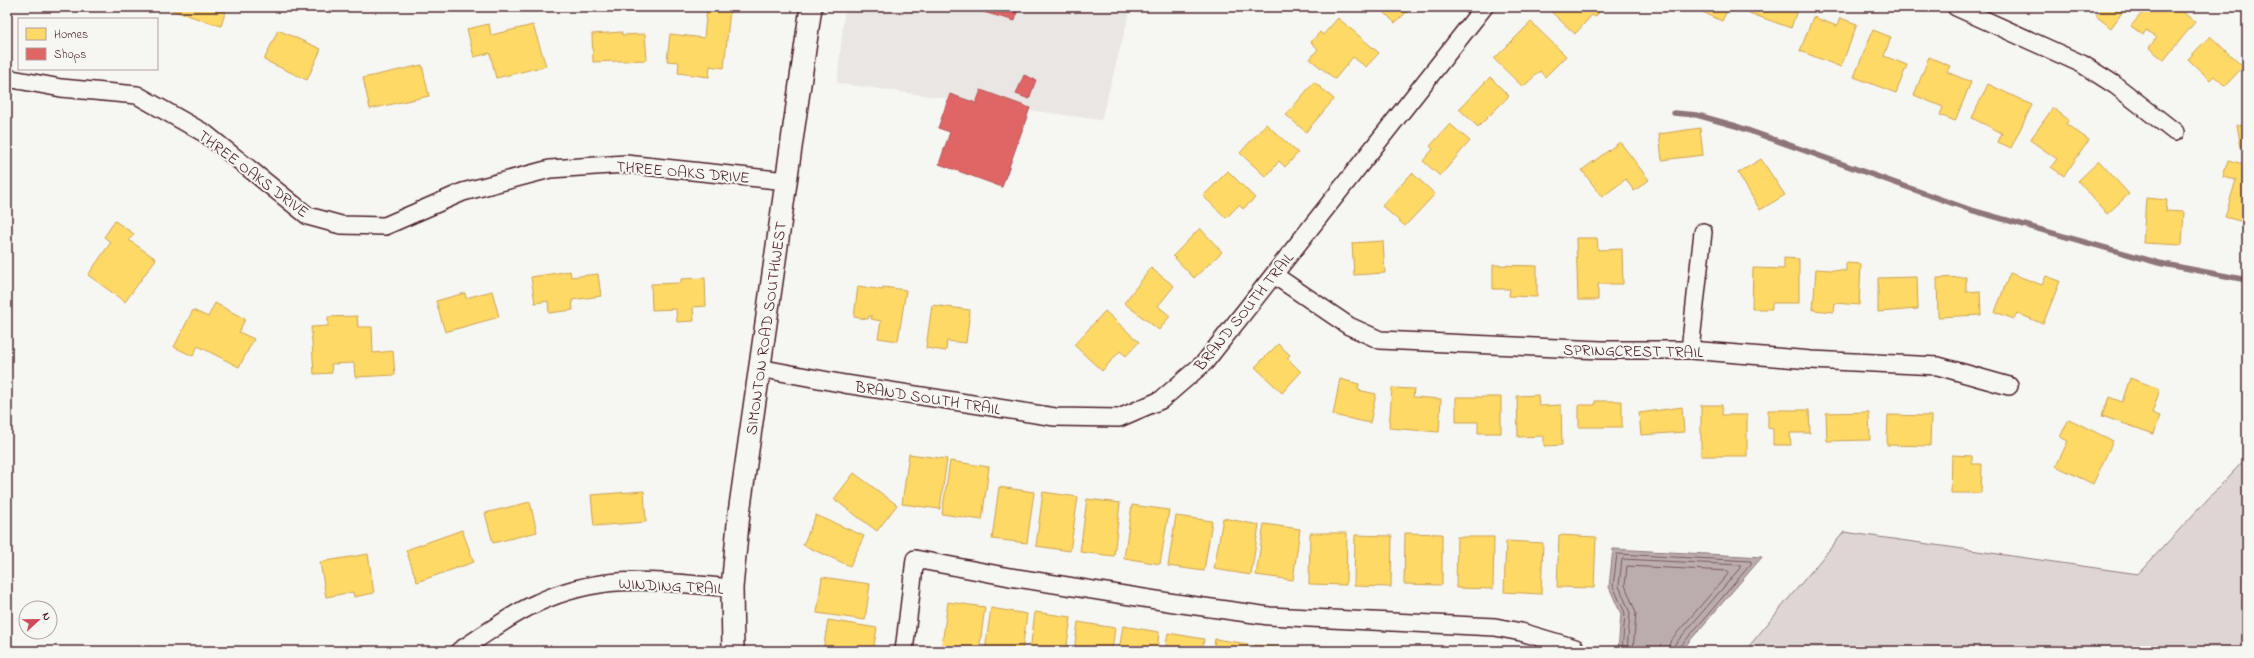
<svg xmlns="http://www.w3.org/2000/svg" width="2254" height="658" viewBox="0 0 2254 658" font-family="'Indie Flower',sans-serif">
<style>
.built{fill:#e9e6e3}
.green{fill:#ddd6d5;stroke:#947a80}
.water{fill:#bbadae;stroke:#8e747a}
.homes{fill:#ffd966;stroke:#c9a154}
.shops{fill:#e06666;stroke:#b35154}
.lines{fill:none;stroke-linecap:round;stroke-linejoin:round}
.shore{stroke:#77585f;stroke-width:1}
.stream{stroke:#8e747a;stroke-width:5.5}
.minor-casing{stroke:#4a1f2b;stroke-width:20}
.tertiary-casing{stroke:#4a1f2b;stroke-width:24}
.minor{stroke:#f6f6f2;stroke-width:17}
.tertiary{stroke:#f6f6f2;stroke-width:21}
.labels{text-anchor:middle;stroke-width:4;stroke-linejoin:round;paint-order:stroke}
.street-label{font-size:16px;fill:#4a1f2b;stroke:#f6f6f2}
</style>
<rect width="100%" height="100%" fill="#f6f6f2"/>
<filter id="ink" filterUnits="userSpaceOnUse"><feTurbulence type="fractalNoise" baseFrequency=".025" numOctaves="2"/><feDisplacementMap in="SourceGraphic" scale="8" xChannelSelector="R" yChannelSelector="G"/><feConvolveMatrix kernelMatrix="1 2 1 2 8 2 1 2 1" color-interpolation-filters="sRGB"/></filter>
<g filter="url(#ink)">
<path class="built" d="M 845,7 L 1131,7 L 1101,120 L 837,83 Z"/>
<path class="green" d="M 2247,457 L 2247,651 L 1745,651 L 1844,532 L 2138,574 Z"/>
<path class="water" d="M 1613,549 L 1762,557 L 1681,651 L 1618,651 L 1621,614 L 1609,587 Z"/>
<path class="homes" d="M 172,7 L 227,7 L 221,26 L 171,10 Z
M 707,7 L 730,10 L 724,68 L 710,66 L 709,77 L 678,73 L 679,62 L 667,61 L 670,34 L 704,38 Z
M 1379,7 L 1412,7 L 1395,23 Z
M 1546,7 L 1604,7 L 1595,17 L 1592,15 L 1575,34 Z
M 1692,7 L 1729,7 L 1722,21 Z
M 1751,7 L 1798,7 L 1791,28 L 1749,13 Z
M 2098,7 L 2126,7 L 2111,28 L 2096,16 L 2101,9 Z
M 2147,7 L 2177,7 L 2195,22 L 2164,60 L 2149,48 L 2156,38 L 2146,30 L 2143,35 L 2131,26 Z
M 1813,17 L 1837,26 L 1840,18 L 1857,24 L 1841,67 L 1800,51 Z
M 1338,18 L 1379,53 L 1366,67 L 1353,57 L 1335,79 L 1310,59 L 1318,49 L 1311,42 L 1320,32 L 1323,35 Z
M 1531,22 L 1566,56 L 1545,77 L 1540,71 L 1523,87 L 1494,59 Z
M 489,24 L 491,35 L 533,25 L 546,66 L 496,78 L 490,53 L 474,57 L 467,29 Z
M 278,30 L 321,49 L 307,80 L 264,60 Z
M 1873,30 L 1891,37 L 1884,56 L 1907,65 L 1896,93 L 1854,77 Z
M 622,32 L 622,35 L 645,34 L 647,60 L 593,62 L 592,34 Z
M 2210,36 L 2243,67 L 2225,86 L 2214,76 L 2210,80 L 2188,59 Z
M 1929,57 L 1950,66 L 1947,72 L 1971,82 L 1955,121 L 1940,115 L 1943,107 L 1914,95 Z
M 422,65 L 429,96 L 370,109 L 363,78 Z
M 1490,77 L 1509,96 L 1478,127 L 1459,109 Z
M 1314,82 L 1334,99 L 1306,132 L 1286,115 Z
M 1988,84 L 2032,105 L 2011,148 L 1998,142 L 2002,133 L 1972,118 Z
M 2053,108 L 2069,120 L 2066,124 L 2089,140 L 2064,176 L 2051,167 L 2057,159 L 2030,140 Z
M 1266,124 L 1298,153 L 1285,167 L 1279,161 L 1266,177 L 1240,153 Z
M 1450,124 L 1470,141 L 1440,176 L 1423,161 L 1433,149 L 1430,146 Z
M 2247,124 L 2247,146 L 2241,147 L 2237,125 Z
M 1700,128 L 1703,155 L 1662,160 L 1659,134 Z
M 1620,142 L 1649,180 L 1634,191 L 1626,179 L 1602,197 L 1582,170 Z
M 1761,159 L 1785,195 L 1760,210 L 1738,173 Z
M 2228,160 L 2247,165 L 2247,223 L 2225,217 L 2236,180 L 2223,177 Z
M 2099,161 L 2129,194 L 2107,214 L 2078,181 Z
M 1228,171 L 1255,198 L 1243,209 L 1239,205 L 1226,218 L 1203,196 Z
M 1412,173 L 1435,194 L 1405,226 L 1382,206 Z
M 2146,198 L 2167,200 L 2166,211 L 2184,212 L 2182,245 L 2143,243 Z
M 115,221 L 134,234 L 129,240 L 156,259 L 125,302 L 88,275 L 111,242 L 104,237 Z
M 1200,228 L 1222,252 L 1194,278 L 1173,256 Z
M 1576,238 L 1597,238 L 1598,250 L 1622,249 L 1623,284 L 1598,284 L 1598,300 L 1578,300 Z
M 1383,241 L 1385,273 L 1354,275 L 1352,243 Z
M 1784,258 L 1799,259 L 1799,303 L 1772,303 L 1772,309 L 1752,309 L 1753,268 L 1784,269 Z
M 1846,263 L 1861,264 L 1859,305 L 1835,303 L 1834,312 L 1813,310 L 1816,269 L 1846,271 Z
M 1493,265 L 1537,266 L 1537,297 L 1509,296 L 1510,289 L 1493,289 Z
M 1151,268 L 1174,286 L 1158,306 L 1170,316 L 1159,330 L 1124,303 Z
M 570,271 L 571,277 L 598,274 L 601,296 L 572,300 L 573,310 L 549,313 L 548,301 L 535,303 L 531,277 Z
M 2010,273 L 2042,285 L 2046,276 L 2060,281 L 2043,324 L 2017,313 L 2014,319 L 1995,312 Z
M 1917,277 L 1918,309 L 1878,312 L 1878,278 Z
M 1966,277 L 1966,292 L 1980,291 L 1981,315 L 1938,317 L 1937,278 Z
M 705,278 L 706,306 L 693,307 L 694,321 L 677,322 L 676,309 L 652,310 L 651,284 L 681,283 L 681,279 Z
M 858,286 L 883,290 L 883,287 L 906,290 L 898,341 L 878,338 L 881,321 L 871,319 L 872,316 L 869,316 L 868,319 L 854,317 Z
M 492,291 L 499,317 L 445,332 L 436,301 L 465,293 L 466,298 Z
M 215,303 L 245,319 L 239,332 L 254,339 L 239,367 L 198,346 L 193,356 L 174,347 L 193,310 L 208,317 Z
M 932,305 L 970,310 L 966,343 L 947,341 L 946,351 L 926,348 Z
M 1105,311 L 1139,342 L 1126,356 L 1120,351 L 1102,371 L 1074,345 Z
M 357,316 L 358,327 L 372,327 L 373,353 L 393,351 L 395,375 L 355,377 L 354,363 L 331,364 L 332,373 L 314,374 L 311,327 L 328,326 L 328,317 Z
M 1278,344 L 1290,355 L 1287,358 L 1301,372 L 1282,393 L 1255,367 Z
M 2130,378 L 2160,389 L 2152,413 L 2160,416 L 2154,434 L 2102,416 L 2109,397 L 2122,402 Z
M 1340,379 L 1359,384 L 1358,390 L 1376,394 L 1370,423 L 1333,415 Z
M 1392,388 L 1414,389 L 1413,397 L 1441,399 L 1439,432 L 1389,428 Z
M 1538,395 L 1539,406 L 1561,405 L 1562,445 L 1544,446 L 1544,436 L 1518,437 L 1517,396 Z
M 1456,397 L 1501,397 L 1501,433 L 1478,433 L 1478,422 L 1456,422 Z
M 1595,401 L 1622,401 L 1622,427 L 1579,427 L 1579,405 L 1595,405 Z
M 1701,405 L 1722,405 L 1722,415 L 1747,415 L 1747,456 L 1701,456 Z
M 1682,407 L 1684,432 L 1641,435 L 1639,413 Z
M 1768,410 L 1809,410 L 1810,433 L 1790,433 L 1791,445 L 1773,445 L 1773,429 L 1768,428 Z
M 1869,412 L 1870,440 L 1827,441 L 1826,413 Z
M 1888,415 L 1931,416 L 1930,446 L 1887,445 Z
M 2069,419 L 2113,441 L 2093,484 L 2056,466 L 2068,441 L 2060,437 Z
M 909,454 L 947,459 L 940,509 L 902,504 Z
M 1952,455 L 1972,456 L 1972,464 L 1982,464 L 1981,493 L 1951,493 Z
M 950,461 L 989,467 L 982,520 L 942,514 Z
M 854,473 L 897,505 L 877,531 L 834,499 Z
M 999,487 L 1034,492 L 1027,543 L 992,539 Z
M 644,491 L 646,522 L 594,526 L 591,495 Z
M 1043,492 L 1078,497 L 1070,551 L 1036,546 Z
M 1087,499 L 1120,503 L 1114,556 L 1080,552 Z
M 530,502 L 537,532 L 493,543 L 485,513 Z
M 1132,505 L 1169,510 L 1160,564 L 1124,558 Z
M 816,515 L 864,536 L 850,566 L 803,545 Z
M 1176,516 L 1212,521 L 1204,571 L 1168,566 Z
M 1223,518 L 1259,525 L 1251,575 L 1214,569 Z
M 1264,524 L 1300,529 L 1293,580 L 1256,575 Z
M 462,530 L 474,562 L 417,582 L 406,550 Z
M 1310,533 L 1347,533 L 1346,585 L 1309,584 Z
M 1405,533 L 1442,534 L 1442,585 L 1404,584 Z
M 1355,535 L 1392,536 L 1391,587 L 1354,586 Z
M 1559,535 L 1596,537 L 1594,588 L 1557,587 Z
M 1457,537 L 1494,537 L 1493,589 L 1456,588 Z
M 1506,541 L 1543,543 L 1541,594 L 1504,592 Z
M 368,554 L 374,593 L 354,597 L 353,592 L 326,597 L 320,562 Z
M 822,577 L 870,584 L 865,620 L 817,613 Z
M 948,602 L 985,607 L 979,651 L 941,651 Z
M 991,608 L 1027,614 L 1022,651 L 985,651 Z
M 1035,612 L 1071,617 L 1066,651 L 1030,651 Z
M 828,620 L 877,628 L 873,651 L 823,651 Z
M 1078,622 L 1115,628 L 1112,651 L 1074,651 Z
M 1123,626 L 1159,632 L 1157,651 L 1119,651 Z
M 1168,633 L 1204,639 L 1202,651 L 1165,651 Z
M 1215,639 L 1248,644 L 1247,651 L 1213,651 Z
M 1255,645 L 1292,648 L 1292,651 L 1255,651 Z
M 1298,648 L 1335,649 L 1335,651 L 1298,651 Z"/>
<path class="shops" d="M 966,7 L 1018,7 L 1015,21 Z
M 1024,75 L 1036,80 L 1029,99 L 1016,94 Z
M 981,90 L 1030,108 L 1002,187 L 939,164 L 950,132 L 938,128 L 950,94 L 976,103 Z"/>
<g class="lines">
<path class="shore" d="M 1622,651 L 1625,613 L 1613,586 L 1617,554 L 1751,561 L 1751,564 L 1680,647 L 1678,651
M 1627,651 L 1630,613 L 1619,586 L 1622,559 L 1740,565 L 1740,568 L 1675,644 L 1673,651
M 1633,651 L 1636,613 L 1625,585 L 1627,566 L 1728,571 L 1728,574 L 1671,640 L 1667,651"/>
<path class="stream" d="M 1674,113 L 1697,115 L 1736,126 L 1971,210 L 2159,263 L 2247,280"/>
<defs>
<path id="minor" d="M 1956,7 L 2082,64 L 2115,85 L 2175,132
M 7,78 L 61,88 L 137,95 L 206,134 L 308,216 L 341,225 L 385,226 L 463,192 L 550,169 L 626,164 L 787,181
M 1274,275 L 1349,326 L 1380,340 L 1601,350 L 1690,350 L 1811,360 L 1938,366 L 2009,386
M 1690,350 L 1703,232
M 759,368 L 845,384 L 1055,417 L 1119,418 L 1161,400 L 1205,362 L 1484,7
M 459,651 C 485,635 509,615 537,603 C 606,571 660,582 732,588
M 904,651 L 915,559 L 1010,577 L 1175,603 L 1269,616 L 1495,627 L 1521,632 L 1575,648"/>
<path id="tertiary" d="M 733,651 L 732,588 L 739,513 L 811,7"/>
</defs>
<use href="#minor" class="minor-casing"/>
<use href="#tertiary" class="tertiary-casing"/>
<use href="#minor" class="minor"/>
<use href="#tertiary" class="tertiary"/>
</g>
</g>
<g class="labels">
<g class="street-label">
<text transform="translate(683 171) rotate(5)" y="6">THREE OAKS DRIVE</text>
<text transform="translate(254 173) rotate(37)" y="6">THREE OAKS DRIVE</text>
<text transform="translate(1243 311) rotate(-51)" y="6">BRAND SOUTH TRAIL</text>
<text transform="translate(765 328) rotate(-82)" y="6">SIMONTON ROAD SOUTHWEST</text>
<text transform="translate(1633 350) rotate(1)" y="6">SPRINGCREST TRAIL</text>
<text transform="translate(928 397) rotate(9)" y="6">BRAND SOUTH TRAIL</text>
<text transform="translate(671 585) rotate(3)" y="6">WINDING TRAIL</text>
</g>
</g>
<rect width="2254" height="658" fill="none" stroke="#f6f6f2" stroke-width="24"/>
<rect x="12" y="12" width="2230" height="634" fill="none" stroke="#4a1f2b" stroke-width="1.5" filter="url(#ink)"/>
<rect x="18" y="18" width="140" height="52" fill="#f6f6f2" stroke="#b1a0a2"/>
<rect x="26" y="28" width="20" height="12" fill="#ffd966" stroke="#b1a0a2"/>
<text x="54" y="38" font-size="12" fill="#4a1f2b">Homes</text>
<rect x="26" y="48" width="20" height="12" fill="#e06666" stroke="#b1a0a2"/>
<text x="54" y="58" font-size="12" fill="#4a1f2b">Shops</text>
<g transform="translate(38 620) rotate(68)"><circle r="19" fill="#f6f6f2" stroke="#b1a0a2"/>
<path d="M0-3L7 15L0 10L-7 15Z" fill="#d1495b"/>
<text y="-6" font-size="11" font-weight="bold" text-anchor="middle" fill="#4a1f2b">N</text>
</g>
</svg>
